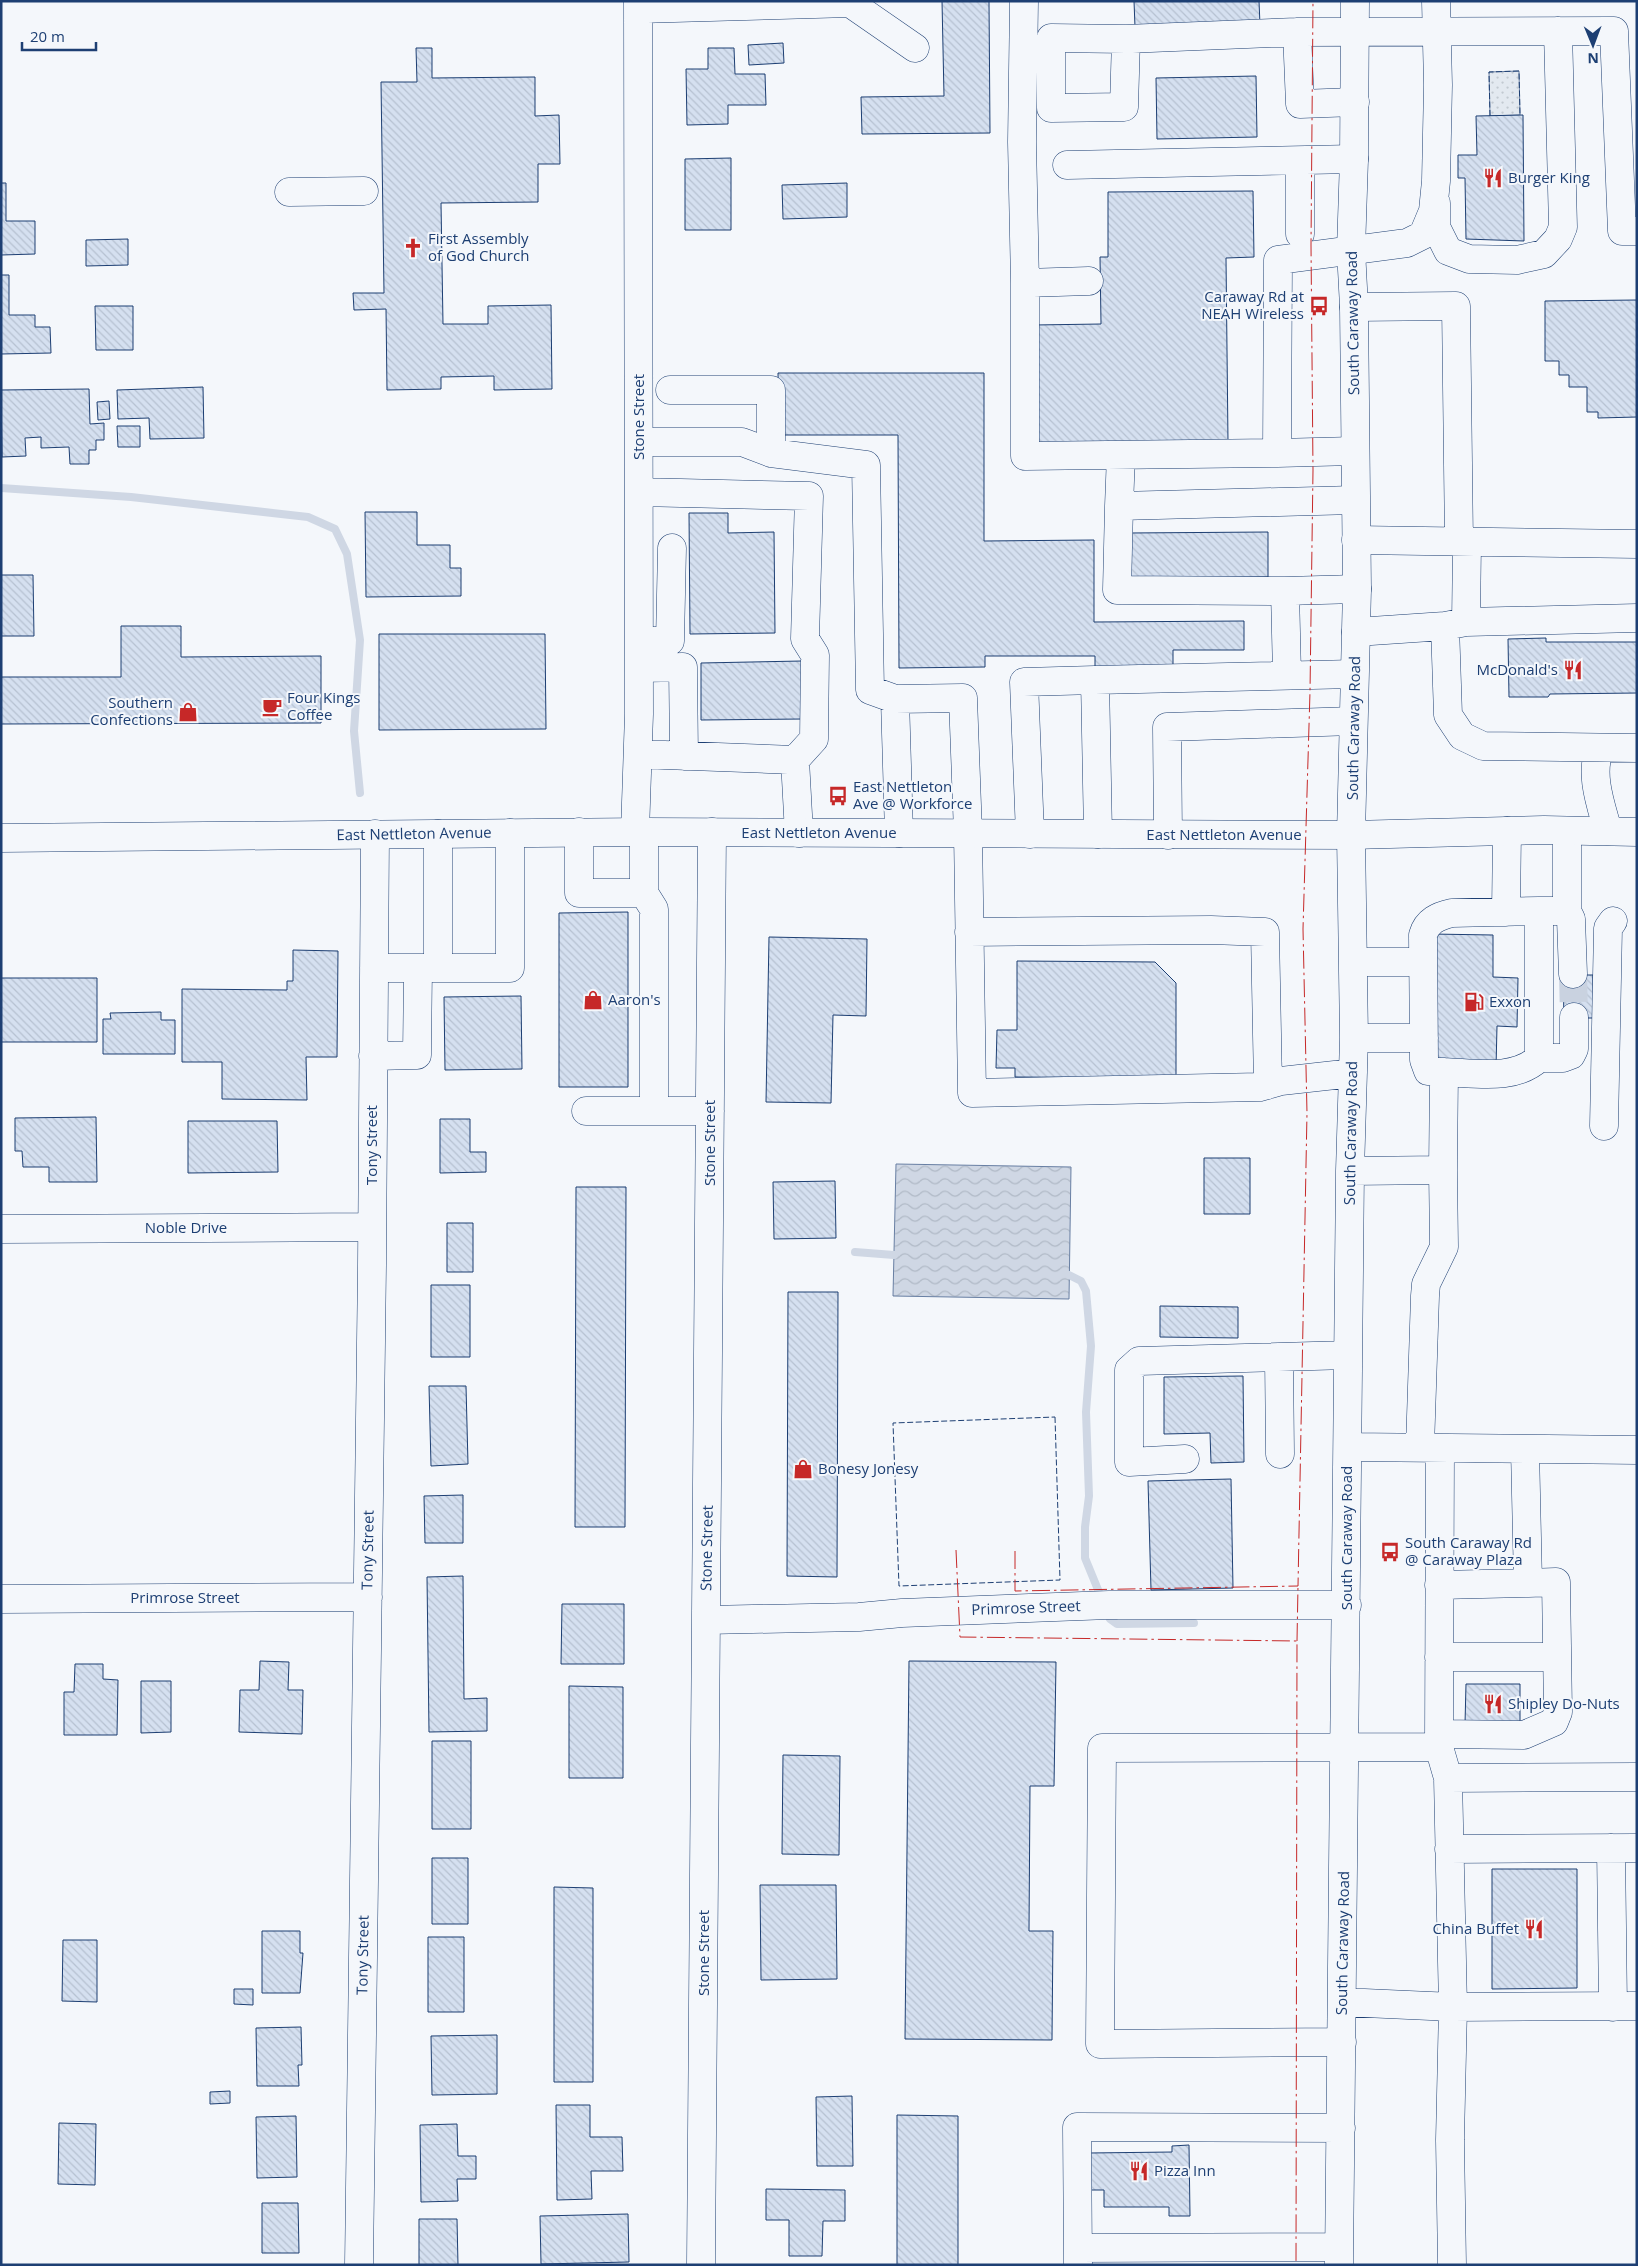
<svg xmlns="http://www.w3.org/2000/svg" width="1638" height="2266" viewBox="0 0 1638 2266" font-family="'Open Sans',sans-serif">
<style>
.park{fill:url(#park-dots);stroke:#687fa3}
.water{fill:url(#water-waves);stroke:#687fa3}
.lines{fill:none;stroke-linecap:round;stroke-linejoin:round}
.stream{stroke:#cfd7e4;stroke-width:8}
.building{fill:url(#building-back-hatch);stroke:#1d3f73}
.minor-tunnel{stroke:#c9d2e0;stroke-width:28;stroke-dasharray:28 14;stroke-linecap:butt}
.minor-casing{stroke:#1d3f73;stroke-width:29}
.major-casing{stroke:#1d3f73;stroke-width:29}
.minor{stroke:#f4f7fb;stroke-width:28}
.major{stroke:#f4f7fb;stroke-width:28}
.fence{stroke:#1d3f73;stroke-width:1;stroke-dasharray:6 2.5;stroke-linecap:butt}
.power{stroke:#c62828;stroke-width:1;stroke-dasharray:18 4 2.5 4;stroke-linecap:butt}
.labels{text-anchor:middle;stroke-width:4;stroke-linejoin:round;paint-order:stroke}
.poi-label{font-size:15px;fill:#1d3f73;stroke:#f4f7fb;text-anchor:start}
.street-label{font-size:15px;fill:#1d3f73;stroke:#f4f7fb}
</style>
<defs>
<pattern id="park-dots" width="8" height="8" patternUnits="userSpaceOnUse" patternTransform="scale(1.25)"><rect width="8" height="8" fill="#e3e9f0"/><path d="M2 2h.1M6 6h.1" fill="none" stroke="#c2c9d1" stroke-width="1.8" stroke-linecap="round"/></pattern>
<pattern id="water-waves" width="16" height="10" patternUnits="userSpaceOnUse" patternTransform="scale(1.25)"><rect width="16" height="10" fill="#cfd7e4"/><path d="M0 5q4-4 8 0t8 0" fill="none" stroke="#b1bac7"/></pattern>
<pattern id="building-back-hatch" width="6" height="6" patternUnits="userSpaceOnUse" patternTransform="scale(1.25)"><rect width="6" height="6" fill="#d5e0f0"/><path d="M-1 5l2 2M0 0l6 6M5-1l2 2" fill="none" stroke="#b6c1d1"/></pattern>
</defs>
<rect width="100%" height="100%" fill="#f4f7fb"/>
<path class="park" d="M 1519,71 L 1520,115 L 1490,116 L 1489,72 Z"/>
<path class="water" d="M 896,1164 L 1071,1167 L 1069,1299 L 893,1296 Z"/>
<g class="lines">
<path class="stream" d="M 1,488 L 131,497 L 308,517 L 335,529 L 347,554 L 360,640 L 354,731 L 360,793
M 855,1252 L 894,1255
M 1069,1275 L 1081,1281 L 1086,1291 L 1091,1346 L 1086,1412 L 1089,1496 L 1085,1527 L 1085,1558 L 1101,1597
M 1110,1619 L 1117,1624 L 1194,1623"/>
</g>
<path class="building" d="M 942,1 L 989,1 L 990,133 L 862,134 L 861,97 L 944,96 Z
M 1134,1 L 1259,1 L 1260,25 L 1135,27 Z
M 783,43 L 784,63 L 749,65 L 748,45 Z
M 416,48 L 432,48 L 432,78 L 535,77 L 535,116 L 559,115 L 560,164 L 538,164 L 538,202 L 441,203 L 443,324 L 488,324 L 488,306 L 551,305 L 552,389 L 494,390 L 494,376 L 441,377 L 441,389 L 387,390 L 386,309 L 354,310 L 353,293 L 384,293 L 381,82 L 417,82 Z
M 708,48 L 734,48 L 735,74 L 765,74 L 766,105 L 728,105 L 728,124 L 687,125 L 686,69 L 708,69 Z
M 1256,76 L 1257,137 L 1157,139 L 1156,78 Z
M 1523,115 L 1524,241 L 1466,239 L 1465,178 L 1458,178 L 1458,155 L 1477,155 L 1476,116 Z
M 731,158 L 731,230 L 685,230 L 685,159 Z
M 1,183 L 6,183 L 6,221 L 35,221 L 35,254 L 1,255 Z
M 847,183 L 847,217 L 783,219 L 782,185 Z
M 1253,191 L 1254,257 L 1226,258 L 1228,442 L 1035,444 L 1034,325 L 1101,324 L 1100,257 L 1108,257 L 1108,192 Z
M 128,239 L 128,265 L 86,266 L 86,240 Z
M 1,275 L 9,275 L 9,315 L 35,315 L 35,327 L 50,327 L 51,353 L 1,354 Z
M 1637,300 L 1637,417 L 1598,418 L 1598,412 L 1587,412 L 1587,387 L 1569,387 L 1569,375 L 1559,375 L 1559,361 L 1545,361 L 1545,301 Z
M 95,306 L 133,306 L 133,350 L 96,350 Z
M 778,373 L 984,373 L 984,541 L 1094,540 L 1094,622 L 1244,621 L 1244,650 L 1173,650 L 1173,669 L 1095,669 L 1095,656 L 985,656 L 985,667 L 899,668 L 898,435 L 779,435 Z
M 203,387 L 204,438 L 150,439 L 149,418 L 118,419 L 117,390 Z
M 89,389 L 90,424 L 104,423 L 104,440 L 96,440 L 96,450 L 89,450 L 89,464 L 70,464 L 69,447 L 41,448 L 41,437 L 25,438 L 26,456 L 2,457 L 1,390 Z
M 109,401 L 110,419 L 98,420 L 97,402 Z
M 117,426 L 140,426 L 140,447 L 118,447 Z
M 365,512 L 417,512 L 417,545 L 450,545 L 450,568 L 461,568 L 461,596 L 366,597 Z
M 689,513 L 728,513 L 728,533 L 774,532 L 775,633 L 690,634 Z
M 1268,532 L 1268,577 L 1129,578 L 1128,533 Z
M 1,575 L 33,575 L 34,636 L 1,636 Z
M 121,626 L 181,626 L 181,657 L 321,656 L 321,723 L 1,724 L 1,677 L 121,677 Z
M 379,634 L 545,634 L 546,729 L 379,730 Z
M 1546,638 L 1546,642 L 1637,642 L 1637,693 L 1550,694 L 1548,697 L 1509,697 L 1508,639 Z
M 802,661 L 803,719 L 701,720 L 701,663 Z
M 628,912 L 628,1087 L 559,1087 L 559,913 Z
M 1431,934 L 1493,935 L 1493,977 L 1518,978 L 1517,1027 L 1497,1026 L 1496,1068 L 1429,1067 Z
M 769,937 L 867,939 L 866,1016 L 833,1015 L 831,1103 L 766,1102 Z
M 293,950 L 338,951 L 337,1057 L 306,1057 L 307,1100 L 222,1099 L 222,1062 L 182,1062 L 182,989 L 287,990 L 287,981 L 293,981 Z
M 1017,961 L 1155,962 L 1176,983 L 1176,1078 L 1015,1077 L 1015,1068 L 996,1068 L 997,1030 L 1017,1030 Z
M 1563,975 L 1593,975 L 1593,1018 L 1564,1018 Z
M 1,978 L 97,978 L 97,1042 L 1,1042 Z
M 521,996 L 522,1069 L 445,1070 L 444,997 Z
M 161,1012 L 161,1020 L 175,1020 L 175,1054 L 103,1054 L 103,1019 L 111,1019 L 110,1013 Z
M 96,1117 L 97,1182 L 49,1182 L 49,1167 L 23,1167 L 22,1151 L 15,1151 L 15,1118 Z
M 440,1119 L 470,1119 L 470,1152 L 486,1152 L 486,1172 L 440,1173 Z
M 188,1121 L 277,1121 L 278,1172 L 188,1173 Z
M 1204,1158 L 1250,1158 L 1250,1214 L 1204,1214 Z
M 835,1181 L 836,1238 L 774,1239 L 773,1182 Z
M 576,1187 L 626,1187 L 625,1527 L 575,1527 Z
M 447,1223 L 473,1223 L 473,1272 L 447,1272 Z
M 431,1285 L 470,1285 L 470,1357 L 431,1357 Z
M 788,1292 L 838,1292 L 837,1577 L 787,1576 Z
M 1160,1306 L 1238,1307 L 1238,1338 L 1160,1337 Z
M 1243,1376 L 1244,1462 L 1211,1463 L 1210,1433 L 1164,1434 L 1164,1377 Z
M 429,1386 L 466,1386 L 468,1464 L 431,1466 Z
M 1231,1479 L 1233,1588 L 1151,1590 L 1148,1481 Z
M 463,1495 L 463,1543 L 425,1543 L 424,1496 Z
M 463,1576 L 464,1699 L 487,1698 L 487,1731 L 429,1732 L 427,1577 Z
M 562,1604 L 624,1604 L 624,1664 L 561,1664 Z
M 260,1661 L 289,1662 L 288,1690 L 303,1690 L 302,1734 L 239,1732 L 240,1690 L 259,1690 Z
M 909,1661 L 1056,1662 L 1054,1786 L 1030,1786 L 1029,1931 L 1053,1931 L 1052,2040 L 905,2039 Z
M 75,1664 L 103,1664 L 103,1679 L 118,1680 L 117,1735 L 64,1735 L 64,1692 L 74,1692 Z
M 141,1681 L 171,1681 L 171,1732 L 141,1733 Z
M 1466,1684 L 1520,1684 L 1520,1725 L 1465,1724 Z
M 569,1686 L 623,1687 L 623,1778 L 569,1778 Z
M 432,1741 L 471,1741 L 471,1829 L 432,1829 Z
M 783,1755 L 840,1756 L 839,1855 L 782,1854 Z
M 432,1858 L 468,1858 L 468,1924 L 432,1924 Z
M 1492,1869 L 1577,1869 L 1577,1988 L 1492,1989 Z
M 760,1885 L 836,1885 L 837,1979 L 761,1980 Z
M 554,1887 L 593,1888 L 593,2082 L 554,2082 Z
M 262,1931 L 300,1931 L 300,1953 L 303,1953 L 300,1993 L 262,1993 Z
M 428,1937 L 464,1937 L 464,2012 L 428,2012 Z
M 63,1940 L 97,1940 L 97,2002 L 62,2001 Z
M 234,1989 L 253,1989 L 253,2005 L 234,2004 Z
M 301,2027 L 302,2065 L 298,2065 L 299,2086 L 257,2086 L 256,2028 Z
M 497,2035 L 497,2094 L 432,2095 L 431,2036 Z
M 230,2091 L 230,2103 L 210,2104 L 210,2092 Z
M 852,2096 L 853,2166 L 817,2166 L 816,2097 Z
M 556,2105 L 590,2105 L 590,2137 L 622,2137 L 623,2171 L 591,2171 L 592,2199 L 557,2200 Z
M 897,2115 L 958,2116 L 958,2265 L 897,2265 Z
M 296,2116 L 297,2177 L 257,2178 L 256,2117 Z
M 59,2123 L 96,2124 L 95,2185 L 58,2184 Z
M 457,2124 L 458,2156 L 476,2156 L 476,2179 L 457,2179 L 458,2201 L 421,2202 L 420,2125 Z
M 1189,2145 L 1190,2216 L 1169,2216 L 1169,2207 L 1104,2207 L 1104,2190 L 1090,2190 L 1089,2153 L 1172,2152 L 1172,2146 Z
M 766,2189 L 845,2190 L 845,2221 L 823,2221 L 822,2256 L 789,2256 L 789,2220 L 766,2220 Z
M 262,2203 L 298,2203 L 299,2253 L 262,2253 Z
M 628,2214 L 629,2262 L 541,2264 L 540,2216 Z
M 419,2219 L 457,2219 L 458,2265 L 419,2265 Z"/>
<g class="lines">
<path class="minor-tunnel" d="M 1573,974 L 1574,1017"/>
<defs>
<path id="minor" d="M 1024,1 L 1022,142 L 1025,283
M 638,9 L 850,3 L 915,48
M 1126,39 L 1051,38 L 1051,108 L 1124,107 L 1126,39 L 1297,32
M 1355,102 L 1300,104 L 1297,32 L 1614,31 L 1622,231 L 1637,231
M 1067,165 L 1354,159
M 289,192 L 364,191
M 1436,203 L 1436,227 L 1448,251 L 1469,259 L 1517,260 L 1544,254 L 1558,239 L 1563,227 L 1558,31
M 1300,234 L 1300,161
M 1089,281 L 1025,283 L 1025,456 L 1277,453
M 1354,307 L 1456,306 L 1459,542
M 670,390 L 771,390 L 771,453
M 639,442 L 742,442 L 771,453 L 866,465 L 870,690 L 895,699 L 899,833
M 1354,451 L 1277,453 L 1278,260 L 1407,243 L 1423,235 L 1433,211 L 1436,181 L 1438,85 L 1436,1
M 639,492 L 809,496 L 805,639 L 815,655 L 814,739 L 795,760 L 799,833
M 1119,506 L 1121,455
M 1356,540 L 1637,544
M 1285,591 L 1117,590 L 1119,506 L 1355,500
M 1466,622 L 1467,543
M 1445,626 L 1448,715 L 1462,736 L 1483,746 L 1637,748
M 1356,632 L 1445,626 L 1466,622 L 1637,618
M 639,641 L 670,641 L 672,548
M 639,668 L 683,667 L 684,756
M 1287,675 L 1285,591 L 1357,589
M 1095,680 L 1354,674
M 895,699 L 963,698 L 968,833 L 972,1093 L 1260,1087 L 1281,1081 L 1353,1073
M 1600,748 C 1589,774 1601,805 1608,831
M 638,754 L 795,760
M 579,832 L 579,893 L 644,893 L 644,832
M 635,832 L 639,714 L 638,1
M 438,834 L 438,968
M 1030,834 L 1024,682 L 1095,680 L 1098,834
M 1168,835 L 1167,727 L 1353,721
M 1567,911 L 1571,919 L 1573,974
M 1506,912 L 1507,831
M 969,932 L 1211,930 L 1265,932 L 1268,1085
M 1353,962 L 1423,962
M 418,968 L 510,968 L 510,833
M 1354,1038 L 1424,1038
M 373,1056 L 417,1055 L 418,968 L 374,968
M 1539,1058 L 1563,1058 L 1571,1055 L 1574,1049 L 1574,1017
M 1444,1072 L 1428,1071 L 1424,1060 L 1423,935 C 1427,921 1438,916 1452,913 L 1539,911
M 586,1111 L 654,1111 L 654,909 L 644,893
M 654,1111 L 710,1111
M 1604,1126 L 1608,928 L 1613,921
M 1443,1170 L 1444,1072 C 1475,1073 1515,1081 1539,1058 L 1539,911 L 1567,911 L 1567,831
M 1350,1171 L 1443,1170 L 1444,1247 L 1426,1284 L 1425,1296 L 1420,1447
M 1,1229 L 372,1227
M 1279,1357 L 1280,1454
M 1348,1447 L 1637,1450
M 1185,1459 L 1129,1462 L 1129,1370 L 1139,1361 L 1348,1355
M 1439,1585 L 1528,1583 L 1525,1449
M 1,1599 L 368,1597
M 706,1620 L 859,1617 L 902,1613 L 1109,1605 L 1347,1605
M 1439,1657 L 1557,1657
M 1439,1734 L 1524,1735 L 1554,1722 L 1558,1712 L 1556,1582 L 1528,1583
M 1439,1747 L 1440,1448
M 1448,1778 L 1453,2007 L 1450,2140 L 1452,2265
M 1611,1848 L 1613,2007
M 1449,1849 L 1637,1848
M 1342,2002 L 1453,2007 L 1637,2006
M 1342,2042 L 1100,2044 L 1102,1748 L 1439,1747 L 1448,1778 L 1637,1777
M 1078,2248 L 1339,2247
M 359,2265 L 372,1265 L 375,834
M 701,2265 L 712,832
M 1078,2265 L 1077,2127 L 1341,2128
M 1339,2265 L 1350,1171 L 1354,1038 L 1351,835"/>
<path id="major" d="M 1351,835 L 1357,589 L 1354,307 L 1351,250 L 1354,159 L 1355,1
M 1,838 L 644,832 L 1351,835 L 1544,830 L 1637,832"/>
</defs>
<use href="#minor" class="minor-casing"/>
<use href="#major" class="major-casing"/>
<use href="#minor" class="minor"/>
<use href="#major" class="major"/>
<path class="fence" d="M 1490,116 L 1489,72 L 1519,71 L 1520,115
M 1055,1417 L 1060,1580 L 899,1586 L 893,1423 Z"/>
<path class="power" d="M 956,1550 L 960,1637 L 1297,1641 L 1296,2265
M 1015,1551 L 1015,1591 L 1298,1586 L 1307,1113 L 1303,929 L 1310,692 L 1313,470 L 1311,245 L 1313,1
M 1297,1641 L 1298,1586"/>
</g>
<defs>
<symbol id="restaurant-bare" viewBox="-9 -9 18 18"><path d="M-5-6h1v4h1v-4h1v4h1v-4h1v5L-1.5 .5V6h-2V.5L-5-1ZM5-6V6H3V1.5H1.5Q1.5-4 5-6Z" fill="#c62828" stroke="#f4f7fb" stroke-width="2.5" paint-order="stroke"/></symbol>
<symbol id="church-bare" viewBox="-9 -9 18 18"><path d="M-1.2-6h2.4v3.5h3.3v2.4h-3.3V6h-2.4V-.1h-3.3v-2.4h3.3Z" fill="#c62828" stroke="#f4f7fb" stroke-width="2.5" paint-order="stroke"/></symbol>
<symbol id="bus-bare" viewBox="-9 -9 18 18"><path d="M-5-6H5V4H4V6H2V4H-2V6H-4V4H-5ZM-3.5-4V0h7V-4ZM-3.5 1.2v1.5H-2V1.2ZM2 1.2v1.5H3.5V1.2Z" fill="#c62828" stroke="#f4f7fb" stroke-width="2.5" paint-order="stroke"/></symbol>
<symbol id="cafe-bare" viewBox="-9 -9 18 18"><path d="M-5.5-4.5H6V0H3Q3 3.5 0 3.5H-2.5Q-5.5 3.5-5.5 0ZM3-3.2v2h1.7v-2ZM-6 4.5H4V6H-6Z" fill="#c62828" stroke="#f4f7fb" stroke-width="2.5" paint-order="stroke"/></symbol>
<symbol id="shop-bare" viewBox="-9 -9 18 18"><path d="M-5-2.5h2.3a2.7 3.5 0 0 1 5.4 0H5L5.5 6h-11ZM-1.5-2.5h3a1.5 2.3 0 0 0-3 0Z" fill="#c62828" stroke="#f4f7fb" stroke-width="2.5" paint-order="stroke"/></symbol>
<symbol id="fuel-bare" viewBox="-9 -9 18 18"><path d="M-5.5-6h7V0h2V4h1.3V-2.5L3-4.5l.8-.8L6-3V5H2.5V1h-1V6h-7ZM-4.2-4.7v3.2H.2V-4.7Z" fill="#c62828" stroke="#f4f7fb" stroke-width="2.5" paint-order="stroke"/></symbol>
</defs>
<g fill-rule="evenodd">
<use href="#restaurant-bare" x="1479" y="164" width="28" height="28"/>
<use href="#church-bare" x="399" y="234" width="28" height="28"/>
<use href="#bus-bare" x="1305" y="292" width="28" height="28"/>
<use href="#restaurant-bare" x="1559" y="656" width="28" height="28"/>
<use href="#cafe-bare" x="258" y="693" width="28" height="28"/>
<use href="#shop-bare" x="174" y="698" width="28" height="28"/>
<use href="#bus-bare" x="824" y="782" width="28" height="28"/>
<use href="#shop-bare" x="579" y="986" width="28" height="28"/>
<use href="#fuel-bare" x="1460" y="988" width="28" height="28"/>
<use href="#shop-bare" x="789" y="1455" width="28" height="28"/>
<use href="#bus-bare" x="1376" y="1538" width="28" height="28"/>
<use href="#restaurant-bare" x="1479" y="1690" width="28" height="28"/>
<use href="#restaurant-bare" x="1520" y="1915" width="28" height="28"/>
<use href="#restaurant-bare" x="1125" y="2157" width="28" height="28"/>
</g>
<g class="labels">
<g class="poi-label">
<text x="1508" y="183">Burger King</text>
<text x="428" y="244">First Assembly<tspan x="428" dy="17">of God Church</tspan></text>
<text x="1304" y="302" text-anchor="end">Caraway Rd at<tspan x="1304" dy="17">NEAH Wireless</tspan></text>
<text x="1558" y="675" text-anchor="end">McDonald's</text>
<text x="287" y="703">Four Kings<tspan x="287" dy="17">Coffee</tspan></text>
<text x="173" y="708" text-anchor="end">Southern<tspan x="173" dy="17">Confections</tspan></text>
<text x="853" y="792">East Nettleton<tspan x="853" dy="17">Ave @ Workforce</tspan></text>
<text x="608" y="1005">Aaron's</text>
<text x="1489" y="1007">Exxon</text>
<text x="818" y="1474">Bonesy Jonesy</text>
<text x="1405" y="1548">South Caraway Rd<tspan x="1405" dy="17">@ Caraway Plaza</tspan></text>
<text x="1508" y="1709">Shipley Do-Nuts</text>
<text x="1519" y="1934" text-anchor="end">China Buffet</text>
<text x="1154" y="2176">Pizza Inn</text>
</g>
<g class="street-label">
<text transform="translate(1353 323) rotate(-91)" y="5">South Caraway Road</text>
<text transform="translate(639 417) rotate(-90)" y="5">Stone Street</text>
<text transform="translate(1354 728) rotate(-89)" y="5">South Caraway Road</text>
<text x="819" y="838">East Nettleton Avenue</text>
<text transform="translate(414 834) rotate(-1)" y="5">East Nettleton Avenue</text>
<text x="1224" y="840">East Nettleton Avenue</text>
<text transform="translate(1351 1133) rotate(-89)" y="5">South Caraway Road</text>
<text transform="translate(710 1143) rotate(-90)" y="5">Stone Street</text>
<text transform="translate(372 1145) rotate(-90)" y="5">Tony Street</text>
<text x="186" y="1233">Noble Drive</text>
<text transform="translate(1347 1538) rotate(-90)" y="5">South Caraway Road</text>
<text transform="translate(707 1548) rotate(-89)" y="5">Stone Street</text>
<text transform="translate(368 1550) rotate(-89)" y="5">Tony Street</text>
<text x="185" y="1603">Primrose Street</text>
<text transform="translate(1026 1608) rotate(-2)" y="5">Primrose Street</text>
<text transform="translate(1343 1943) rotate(-89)" y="5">South Caraway Road</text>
<text transform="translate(704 1953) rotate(-90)" y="5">Stone Street</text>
<text transform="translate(363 1955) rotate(-89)" y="5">Tony Street</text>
</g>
</g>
<rect width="1638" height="2266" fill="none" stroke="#1d3f73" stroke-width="5"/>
<g transform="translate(1593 45) rotate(179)" stroke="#f4f7fb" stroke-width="4" paint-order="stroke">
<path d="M0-4L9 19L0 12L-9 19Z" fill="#1d3f73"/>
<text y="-8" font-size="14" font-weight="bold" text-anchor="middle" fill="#1d3f73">N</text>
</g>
<path d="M22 42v8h74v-8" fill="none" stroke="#1d3f73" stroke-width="2.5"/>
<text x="30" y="42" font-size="15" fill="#1d3f73" stroke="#f4f7fb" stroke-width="4" paint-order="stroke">20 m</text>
</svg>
